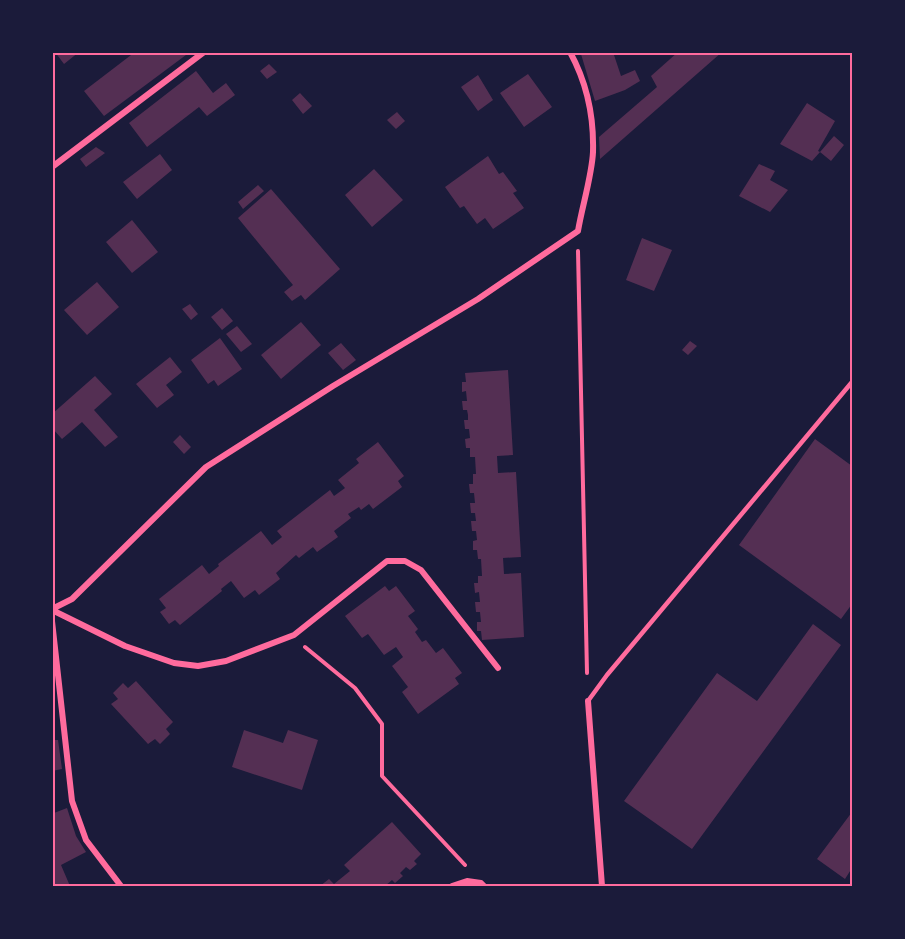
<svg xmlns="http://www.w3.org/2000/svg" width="905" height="939" viewBox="0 0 905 939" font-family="Montserrat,sans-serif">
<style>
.building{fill:#542f53}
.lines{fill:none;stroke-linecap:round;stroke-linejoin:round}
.path{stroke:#ff6b9d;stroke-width:4}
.service{stroke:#ff6b9d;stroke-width:4.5}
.minor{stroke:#ff6b9d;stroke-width:6}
.neatline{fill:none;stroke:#ff6b9d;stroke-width:2}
</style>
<rect width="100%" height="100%" fill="#1b1b3a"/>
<path class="building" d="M 55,52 L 79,52 L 64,64 Z
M 135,52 L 190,52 L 104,116 L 84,91 Z
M 591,52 L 613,52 L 621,76 L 635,70 L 640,81 L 625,90 L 595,101 L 581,54 Z
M 678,52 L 722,52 L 600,159 L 599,137 L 657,87 L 651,76 Z
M 269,64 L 277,72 L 267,79 L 260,71 Z
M 196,71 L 213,93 L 226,83 L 235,95 L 207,116 L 199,107 L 147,147 L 129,123 Z
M 528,74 L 552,107 L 524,127 L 500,93 Z
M 478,75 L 493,100 L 478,111 L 461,87 Z
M 300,93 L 312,106 L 303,114 L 292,100 Z
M 807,103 L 835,121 L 818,151 L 820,152 L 812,161 L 780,144 Z
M 397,112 L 405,121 L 396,129 L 387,120 Z
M 834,136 L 844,145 L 831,161 L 820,152 Z
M 96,147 L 105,153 L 86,167 L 80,159 Z
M 160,154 L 172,170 L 137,199 L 123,182 Z
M 488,156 L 499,174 L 503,172 L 517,191 L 513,193 L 524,208 L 493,229 L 485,218 L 477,224 L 464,206 L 460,208 L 445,187 Z
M 759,164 L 775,171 L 770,180 L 788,190 L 770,212 L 739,196 Z
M 374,169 L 403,200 L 372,227 L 345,195 Z
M 258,185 L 264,191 L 243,209 L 238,202 Z
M 271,189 L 340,269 L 305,300 L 301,295 L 292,301 L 284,292 L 293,285 L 238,218 Z
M 132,220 L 158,252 L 132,273 L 106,242 Z
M 642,238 L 672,250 L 654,291 L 626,280 Z
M 97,282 L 119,307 L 87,335 L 64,310 Z
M 190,304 L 198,314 L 191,320 L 182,309 Z
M 222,308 L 233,321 L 222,330 L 211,317 Z
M 301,322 L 321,345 L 281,379 L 261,355 Z
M 237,326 L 252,344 L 241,352 L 226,334 Z
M 220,338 L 242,369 L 218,386 L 214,380 L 208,384 L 191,360 Z
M 690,341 L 697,346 L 688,355 L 682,350 Z
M 341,343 L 356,360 L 343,370 L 328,353 Z
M 170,357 L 182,372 L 166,385 L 174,395 L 157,408 L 136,384 Z
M 508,370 L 513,455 L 497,456 L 498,473 L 516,472 L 521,557 L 503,558 L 504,574 L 521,573 L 524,637 L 482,640 L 481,631 L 477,631 L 477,622 L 481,622 L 480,612 L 476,612 L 475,602 L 480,602 L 479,592 L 475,593 L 474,583 L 478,583 L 478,576 L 482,576 L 481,559 L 478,559 L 477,550 L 473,550 L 473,541 L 477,540 L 476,531 L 472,531 L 471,521 L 476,521 L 475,513 L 471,513 L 470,503 L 475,503 L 474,493 L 470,493 L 469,484 L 473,484 L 473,474 L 476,474 L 475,457 L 470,457 L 470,448 L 466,448 L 465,439 L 470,438 L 469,429 L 465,429 L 464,420 L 468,420 L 468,415 L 467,410 L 463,410 L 462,401 L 467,401 L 466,391 L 462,392 L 462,382 L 466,382 L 465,373 Z
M 95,376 L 112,394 L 94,410 L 118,437 L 105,447 L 82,422 L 62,439 L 52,428 L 52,414 Z
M 180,435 L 191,447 L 184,454 L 173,442 Z
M 815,439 L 852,466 L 852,604 L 841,619 L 739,545 Z
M 378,442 L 404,476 L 398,481 L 402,487 L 373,509 L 369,504 L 361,510 L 359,507 L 348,514 L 351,518 L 334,531 L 338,537 L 317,552 L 313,547 L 299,558 L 296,555 L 276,573 L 280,579 L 259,595 L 255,590 L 244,598 L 231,581 L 221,589 L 222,591 L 180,625 L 175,620 L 169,624 L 160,612 L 166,608 L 159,599 L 202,565 L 209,574 L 219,566 L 218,564 L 261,531 L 272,545 L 282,537 L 277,531 L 330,490 L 334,496 L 345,488 L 338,480 L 359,463 L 356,459 Z
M 385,586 L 389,591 L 396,586 L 415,611 L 408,616 L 418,629 L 415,632 L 422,642 L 426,640 L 436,653 L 443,648 L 462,673 L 455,678 L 459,684 L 418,714 L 402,692 L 408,687 L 392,666 L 403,657 L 396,647 L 384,655 L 368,634 L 362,638 L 345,616 Z
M 813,624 L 841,645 L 692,849 L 624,801 L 717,673 L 757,701 Z
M 136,681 L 173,722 L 166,729 L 170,734 L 160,744 L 155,739 L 148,744 L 111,704 L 118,699 L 113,693 L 123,683 L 128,688 Z
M 244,730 L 283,743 L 288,730 L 318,740 L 302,790 L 232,767 Z
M 52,740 L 58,740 L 62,769 L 52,771 Z
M 67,808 L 76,836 L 86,852 L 61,865 L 70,886 L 56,886 L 52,881 L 52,809 L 54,813 Z
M 852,812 L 852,868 L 845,879 L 817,859 Z
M 392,822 L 421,854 L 414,861 L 417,864 L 410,870 L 406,867 L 400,873 L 403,876 L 395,883 L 392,880 L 385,886 L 320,886 L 329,879 L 334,884 L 350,871 L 344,865 Z"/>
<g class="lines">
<path class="path" d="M 578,251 L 587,673
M 305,647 L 355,688 L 382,724 L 382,776 L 465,865"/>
<path class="service" d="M 588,701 L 607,675 L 852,382"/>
<path class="minor" d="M 52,167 L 204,52
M 52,609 L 72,599 L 206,467 L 333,386 L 478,299 L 578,231 C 582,207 592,175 593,152 C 594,117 587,83 570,52
M 52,610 L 125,646 L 174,663 L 198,666 L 226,661 L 294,635 L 387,561 L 405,561 L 421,570 L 498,668
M 52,621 L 72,801 L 86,840 L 121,886
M 588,701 L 602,886
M 452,886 L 467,881 L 481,883 L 484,886"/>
</g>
<rect width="905" height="939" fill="none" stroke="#1b1b3a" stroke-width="108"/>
<rect x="54" y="54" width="797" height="831" class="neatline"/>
</svg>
